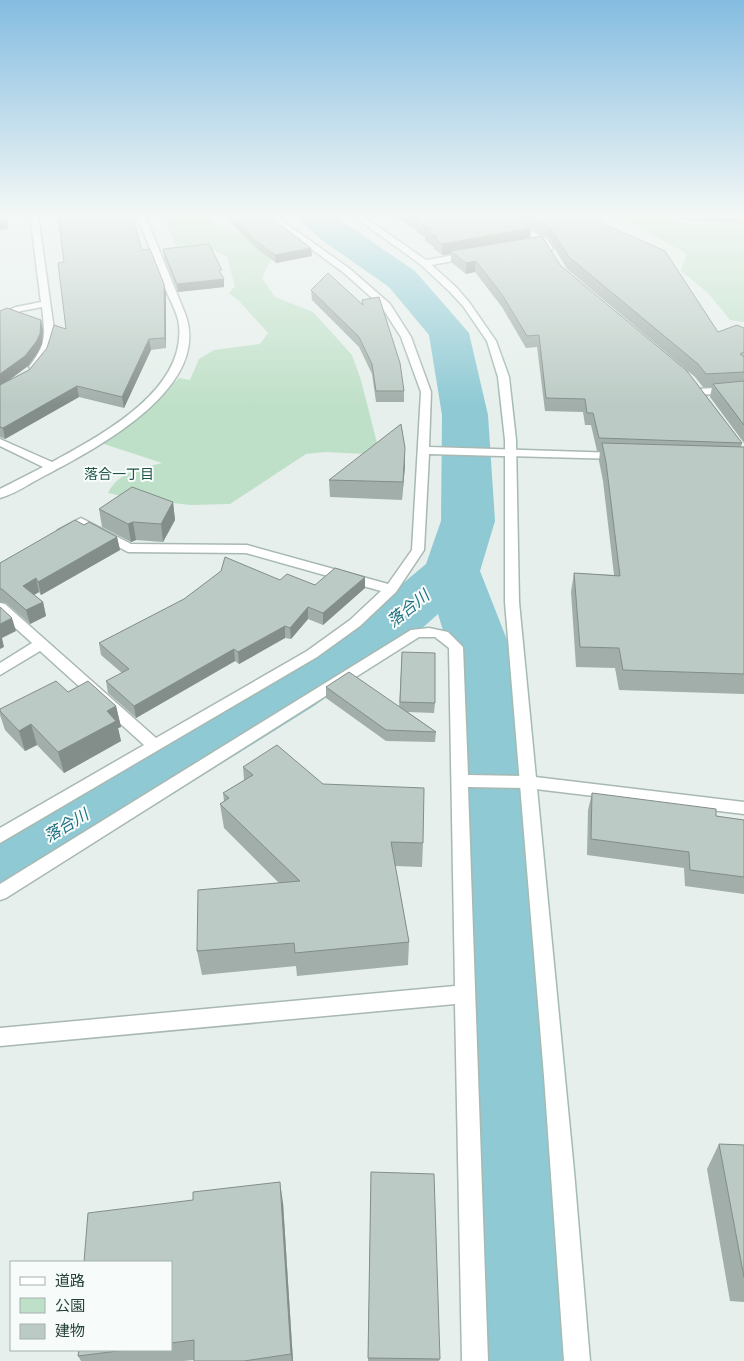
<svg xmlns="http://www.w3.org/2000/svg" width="744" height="1361" viewBox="0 0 744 1361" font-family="'PT Sans Narrow','Noto Sans JP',sans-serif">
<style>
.green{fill:#bfe0c8}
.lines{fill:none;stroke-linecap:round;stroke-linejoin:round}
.river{fill:#8ec9d4;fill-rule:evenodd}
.street-casing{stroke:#a8b8b2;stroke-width:3}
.secondary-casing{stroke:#a4bbb3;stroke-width:3}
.street{fill:#fff;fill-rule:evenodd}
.secondary{fill:#fff;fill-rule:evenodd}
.wall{fill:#a1aea9}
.shaded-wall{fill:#838d89}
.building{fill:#bbcac4;stroke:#838d89}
.labels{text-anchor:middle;stroke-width:4;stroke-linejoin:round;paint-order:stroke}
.far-neighbourhood-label{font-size:14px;fill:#1f5548;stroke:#f7fbf9}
.water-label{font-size:16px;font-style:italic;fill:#1c6f80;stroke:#f7fbf9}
</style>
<rect width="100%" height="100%" fill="#e6efeb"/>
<path class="green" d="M 164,215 L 211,215 L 211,220 L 217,226 L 268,242 L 274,252 L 262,278 L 275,297 L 313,312 L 352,355 L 361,380 L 378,447 L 365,454 L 325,452 L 306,454 L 230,504 L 190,505 L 130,498 L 108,493 C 119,471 140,469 162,463 L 101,443 L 140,418 L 179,378 L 190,380 L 199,359 L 214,350 L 260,344 L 268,333 L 240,302 L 229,293 L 235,286 L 227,257 C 210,247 195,247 176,247 Z
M 604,215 L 665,215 L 690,224 L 744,226 L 744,322 L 730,320 L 708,293 L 681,271 L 687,254 L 635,225 Z"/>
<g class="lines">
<path class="river" d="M 296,215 L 333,215 L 415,271 L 469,333 L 488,415 L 495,521 L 480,571 L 511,650 L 571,1272 L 574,1361 L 466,1361 L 469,1272 L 449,650 L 438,614 L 419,631 L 314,706 L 27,885 L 0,894 L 0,828 L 268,676 L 377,605 L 426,564 L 441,521 L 442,415 L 429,335 L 389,287 L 319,238 Z"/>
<defs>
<path id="street" d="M 30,215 L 38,215 L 55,337 L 47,358 L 38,369 L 34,370 L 29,367 C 47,343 45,336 42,307 L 21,311 L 0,320 L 0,314 L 16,307 L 41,302 Z
M 137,215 L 145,215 L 186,316 C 210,388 99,447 48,474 C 33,481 16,494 0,498 L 0,489 L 43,467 L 0,446 L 0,439 L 52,462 C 101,435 186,391 179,325 C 178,313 170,301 166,290 C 156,265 147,240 137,215 Z
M 265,215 L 274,215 L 350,269 L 390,304 L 411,337 L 431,392 L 429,447 L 618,453 L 624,456 L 618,459 L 429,454 L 424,550 L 396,592 L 360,626 L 317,657 L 0,843 L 0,828 L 144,745 L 40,651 L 0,675 L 0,663 L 32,643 L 0,614 L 0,603 L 5,604 L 156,738 L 307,651 L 350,620 L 381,591 L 246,553 L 128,552 L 81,527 L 62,537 L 56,533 L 58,530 L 81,518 L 131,544 L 247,545 L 388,584 L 412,550 L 421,392 L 401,337 L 381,306 L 344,273 Z
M 489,215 L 499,215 L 547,239 L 553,249 L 546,251 L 541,243 Z
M 472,252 L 476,255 L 475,257 L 426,266 L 422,263 L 426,260 Z
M 744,386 L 744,392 L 699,395 L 694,392 L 699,389 Z
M 429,628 L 448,632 L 463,647 L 468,775 L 527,776 L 744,802 L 744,814 L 527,788 L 468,787 L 488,1361 L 462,1361 L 455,1004 L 0,1046 L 0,1028 L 455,986 L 449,648 L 435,637 L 419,637 L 6,898 L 0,900 L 0,884 L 411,630 Z"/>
<path id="secondary" d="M 352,215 L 361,215 L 393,237 L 426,260 L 456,287 L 469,302 L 496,341 L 509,377 L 516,440 L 519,602 L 574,1171 L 590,1361 L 564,1361 L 544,1076 L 505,602 L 505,440 L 498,377 L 487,341 L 463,306 L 449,291 L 420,264 Z"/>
</defs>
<use href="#street" class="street-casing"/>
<use href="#secondary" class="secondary-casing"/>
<use href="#street" class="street"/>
<use href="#secondary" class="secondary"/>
</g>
<path class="wall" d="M 223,215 L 267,215 L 311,248 L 312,256 L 276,263 L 257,249 Z
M 392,215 L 583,215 L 718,332 L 744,328 L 744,443 L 710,397 L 712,387 L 703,387 L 695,377 L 567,269 L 548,237 L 531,229 L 530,238 L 560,265 L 742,443 L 741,447 L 744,447 L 744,694 L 619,690 L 615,668 L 576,667 L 571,592 L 574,573 L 614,575 L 603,481 L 599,461 L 600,451 L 597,451 L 591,425 L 585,425 L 583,412 L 545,411 L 537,347 L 526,348 L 502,307 L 475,272 L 466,274 L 451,262 L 451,254 L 442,255 L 434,249 L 434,247 L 425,241 L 425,237 L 417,232 L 417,230 Z
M 674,215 L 744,215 L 744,224 L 680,220 Z
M 163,249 L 222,276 L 224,287 L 178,292 L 164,257 Z
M 142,250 L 164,284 L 166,294 L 166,348 L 151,350 L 124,408 L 79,397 L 5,439 L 0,437 L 0,311 L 43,330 L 42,344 L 38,352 L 28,366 L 6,382 L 29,370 L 66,329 Z
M 311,290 L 362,304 L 362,300 L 404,391 L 404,402 L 376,402 L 372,374 L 359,347 L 312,300 Z
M 405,465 L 402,500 L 330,497 L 329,480 Z
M 173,502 L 175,520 L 163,542 L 136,540 L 131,542 L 102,527 L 99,509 Z
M 117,537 L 120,550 L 41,595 L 39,592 L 34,595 L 43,602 L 46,616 L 30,624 L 6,603 L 0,602 L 0,563 Z
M 280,580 L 315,585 L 365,588 L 323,625 L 308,619 L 291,639 L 285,638 L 239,664 L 235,661 L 136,718 L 108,693 L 106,681 L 122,673 L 101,655 L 99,643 L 184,599 Z
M 402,652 L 435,703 L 434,713 L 408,712 L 436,732 L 435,742 L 386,741 L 326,698 L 326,687 L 399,707 Z
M 68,692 L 116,706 L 121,727 L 118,728 L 121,741 L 64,773 L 37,745 L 25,751 L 5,730 L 0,715 L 0,709 Z
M 243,767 L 323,784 L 423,843 L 422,867 L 395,866 L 409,942 L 408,965 L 297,976 L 296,966 L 202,975 L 197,951 L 279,883 L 224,828 L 220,804 L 224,801 L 223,793 L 244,780 Z
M 592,793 L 716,816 L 744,820 L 744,894 L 685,886 L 684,868 L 587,855 L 588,810 Z
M 719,1144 L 744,1145 L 744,1302 L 730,1301 L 707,1169 Z
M 371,1172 L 440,1359 L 439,1361 L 368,1361 Z
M 193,1200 L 283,1203 L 293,1361 L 194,1361 L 194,1360 L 184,1361 L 81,1361 L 78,1356 L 79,1350 L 171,1350 L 171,1262 Z"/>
<path class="shaded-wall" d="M 5,215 L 23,215 L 7,216 L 8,229 L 0,230 L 0,221 Z
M 531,228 L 530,239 L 451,251 L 451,254 L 442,255 L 442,244 Z
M 311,248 L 312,256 L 276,263 L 275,255 Z
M 476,261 L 475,272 L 466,274 L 466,263 Z
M 224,279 L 224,287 L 178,292 L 177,284 Z
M 164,284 L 166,294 L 166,348 L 165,338 Z
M 41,320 L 43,330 L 42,344 L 38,352 L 28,366 L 0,387 L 0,374 Z
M 149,339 L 151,350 L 124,408 L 122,397 Z
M 77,386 L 79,397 L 5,439 L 3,428 Z
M 405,448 L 405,465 L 402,500 L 403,482 Z
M 173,502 L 175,520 L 163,542 L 161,524 Z
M 133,522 L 136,540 L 131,542 L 128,524 Z
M 117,537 L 120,550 L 41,595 L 38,582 Z
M 365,577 L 365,588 L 323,625 L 323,613 Z
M 36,578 L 39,592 L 27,599 L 23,586 Z
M 43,602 L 46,616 L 30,624 L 26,610 Z
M 308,607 L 308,619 L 291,639 L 290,628 Z
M 12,618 L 16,631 L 2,638 L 4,647 L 0,649 L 0,624 Z
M 285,626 L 285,638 L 239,664 L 238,652 Z
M 234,649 L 235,661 L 136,718 L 134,706 Z
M 116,706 L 121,727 L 118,728 L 121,741 L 64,773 L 58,752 L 107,711 Z
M 31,724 L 37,745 L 25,751 L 19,731 Z
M 280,1182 L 283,1203 L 293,1361 L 292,1361 L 291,1354 Z"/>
<path class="building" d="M 0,215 L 5,215 L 6,220 L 0,221 Z
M 58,215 L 132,215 L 142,250 L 150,249 L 164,284 L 165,338 L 149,339 L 122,397 L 77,386 L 3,428 L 0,427 L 0,385 L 29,370 L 47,348 L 54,325 L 66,329 L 58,263 L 64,262 Z
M 230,215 L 267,215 L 311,248 L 275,255 L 256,241 Z
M 410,215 L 506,215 L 531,228 L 442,244 L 434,238 L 437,237 L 425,230 L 431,229 L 417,221 L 420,220 Z
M 526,215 L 583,215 L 665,251 L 718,332 L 737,325 L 744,328 L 744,352 L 740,354 L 744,357 L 744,372 L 706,374 L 698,364 L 569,257 L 549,226 Z
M 542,236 L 560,265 L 687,371 L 742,443 L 599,438 L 593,413 L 587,413 L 585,399 L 546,398 L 539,335 L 527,336 L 503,296 L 476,261 L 466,263 L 451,251 Z
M 209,244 L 222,270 L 219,270 L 224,279 L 177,284 L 163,249 Z
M 328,273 L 363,305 L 362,300 L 379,297 L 400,363 L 404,391 L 376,391 L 372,364 L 359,337 L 311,290 Z
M 7,308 L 41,320 L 40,334 L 36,342 L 25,356 L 0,374 L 0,311 Z
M 744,381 L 744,425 L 713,384 Z
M 401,424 L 405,448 L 403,482 L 329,480 Z
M 602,443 L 744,447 L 744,674 L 623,670 L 619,648 L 580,647 L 574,573 L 620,576 L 606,462 Z
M 132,487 L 173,502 L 161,524 L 133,522 L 128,524 L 99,509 Z
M 75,520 L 84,525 L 89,522 L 117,537 L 38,582 L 36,578 L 23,586 L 43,602 L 26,610 L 2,589 L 0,589 L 0,563 Z
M 225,557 L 280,580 L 287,574 L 315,585 L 335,568 L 365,577 L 323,613 L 308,607 L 290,628 L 285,626 L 238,652 L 234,649 L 134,706 L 106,681 L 129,669 L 99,643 L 184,599 L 221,571 Z
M 0,607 L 12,618 L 0,624 Z
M 402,652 L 435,653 L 435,703 L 400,702 Z
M 349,672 L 436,732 L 386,730 L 326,687 Z
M 56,681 L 68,692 L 88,681 L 116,706 L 107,711 L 116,721 L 58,752 L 31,724 L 19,731 L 0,711 L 0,709 Z
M 277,745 L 323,784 L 424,788 L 423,843 L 391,842 L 409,942 L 295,953 L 294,943 L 197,951 L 198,890 L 300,881 L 220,804 L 229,798 L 223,793 L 253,775 L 243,767 Z
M 592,793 L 716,809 L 716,816 L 744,820 L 744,877 L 690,870 L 689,852 L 591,839 Z
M 719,1144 L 744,1145 L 744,1277 Z
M 371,1172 L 434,1174 L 440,1359 L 368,1358 Z
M 280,1182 L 291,1354 L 244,1361 L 194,1361 L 194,1340 L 171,1343 L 171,1262 L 84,1262 L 88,1213 L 193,1200 L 193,1192 Z
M 79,1350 L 126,1350 L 78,1356 Z"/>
<linearGradient id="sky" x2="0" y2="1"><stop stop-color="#84bce0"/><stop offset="0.53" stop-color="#f4f8f6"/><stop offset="1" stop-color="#f4f8f6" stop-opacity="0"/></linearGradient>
<rect width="744" height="406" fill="url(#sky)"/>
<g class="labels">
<g class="far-neighbourhood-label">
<text x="119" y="479">落合一丁目</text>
</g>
<g class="water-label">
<text transform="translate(408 608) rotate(-39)" y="6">落合川</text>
<text transform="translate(66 825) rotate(-31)" y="6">落合川</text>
</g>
</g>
<rect x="10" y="1261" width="162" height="90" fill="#f7fbf9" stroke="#a3b1ad"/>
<rect x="20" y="1277" width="25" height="8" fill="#ffffff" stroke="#a3b1ad"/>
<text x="55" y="1286" font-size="15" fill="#24423a">道路</text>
<rect x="20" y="1298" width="25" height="15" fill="#bfe0c8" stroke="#a3b1ad"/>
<text x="55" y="1311" font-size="15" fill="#24423a">公園</text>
<rect x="20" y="1324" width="25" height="15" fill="#bbcac4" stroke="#a3b1ad"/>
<text x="55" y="1336" font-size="15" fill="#24423a">建物</text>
</svg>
